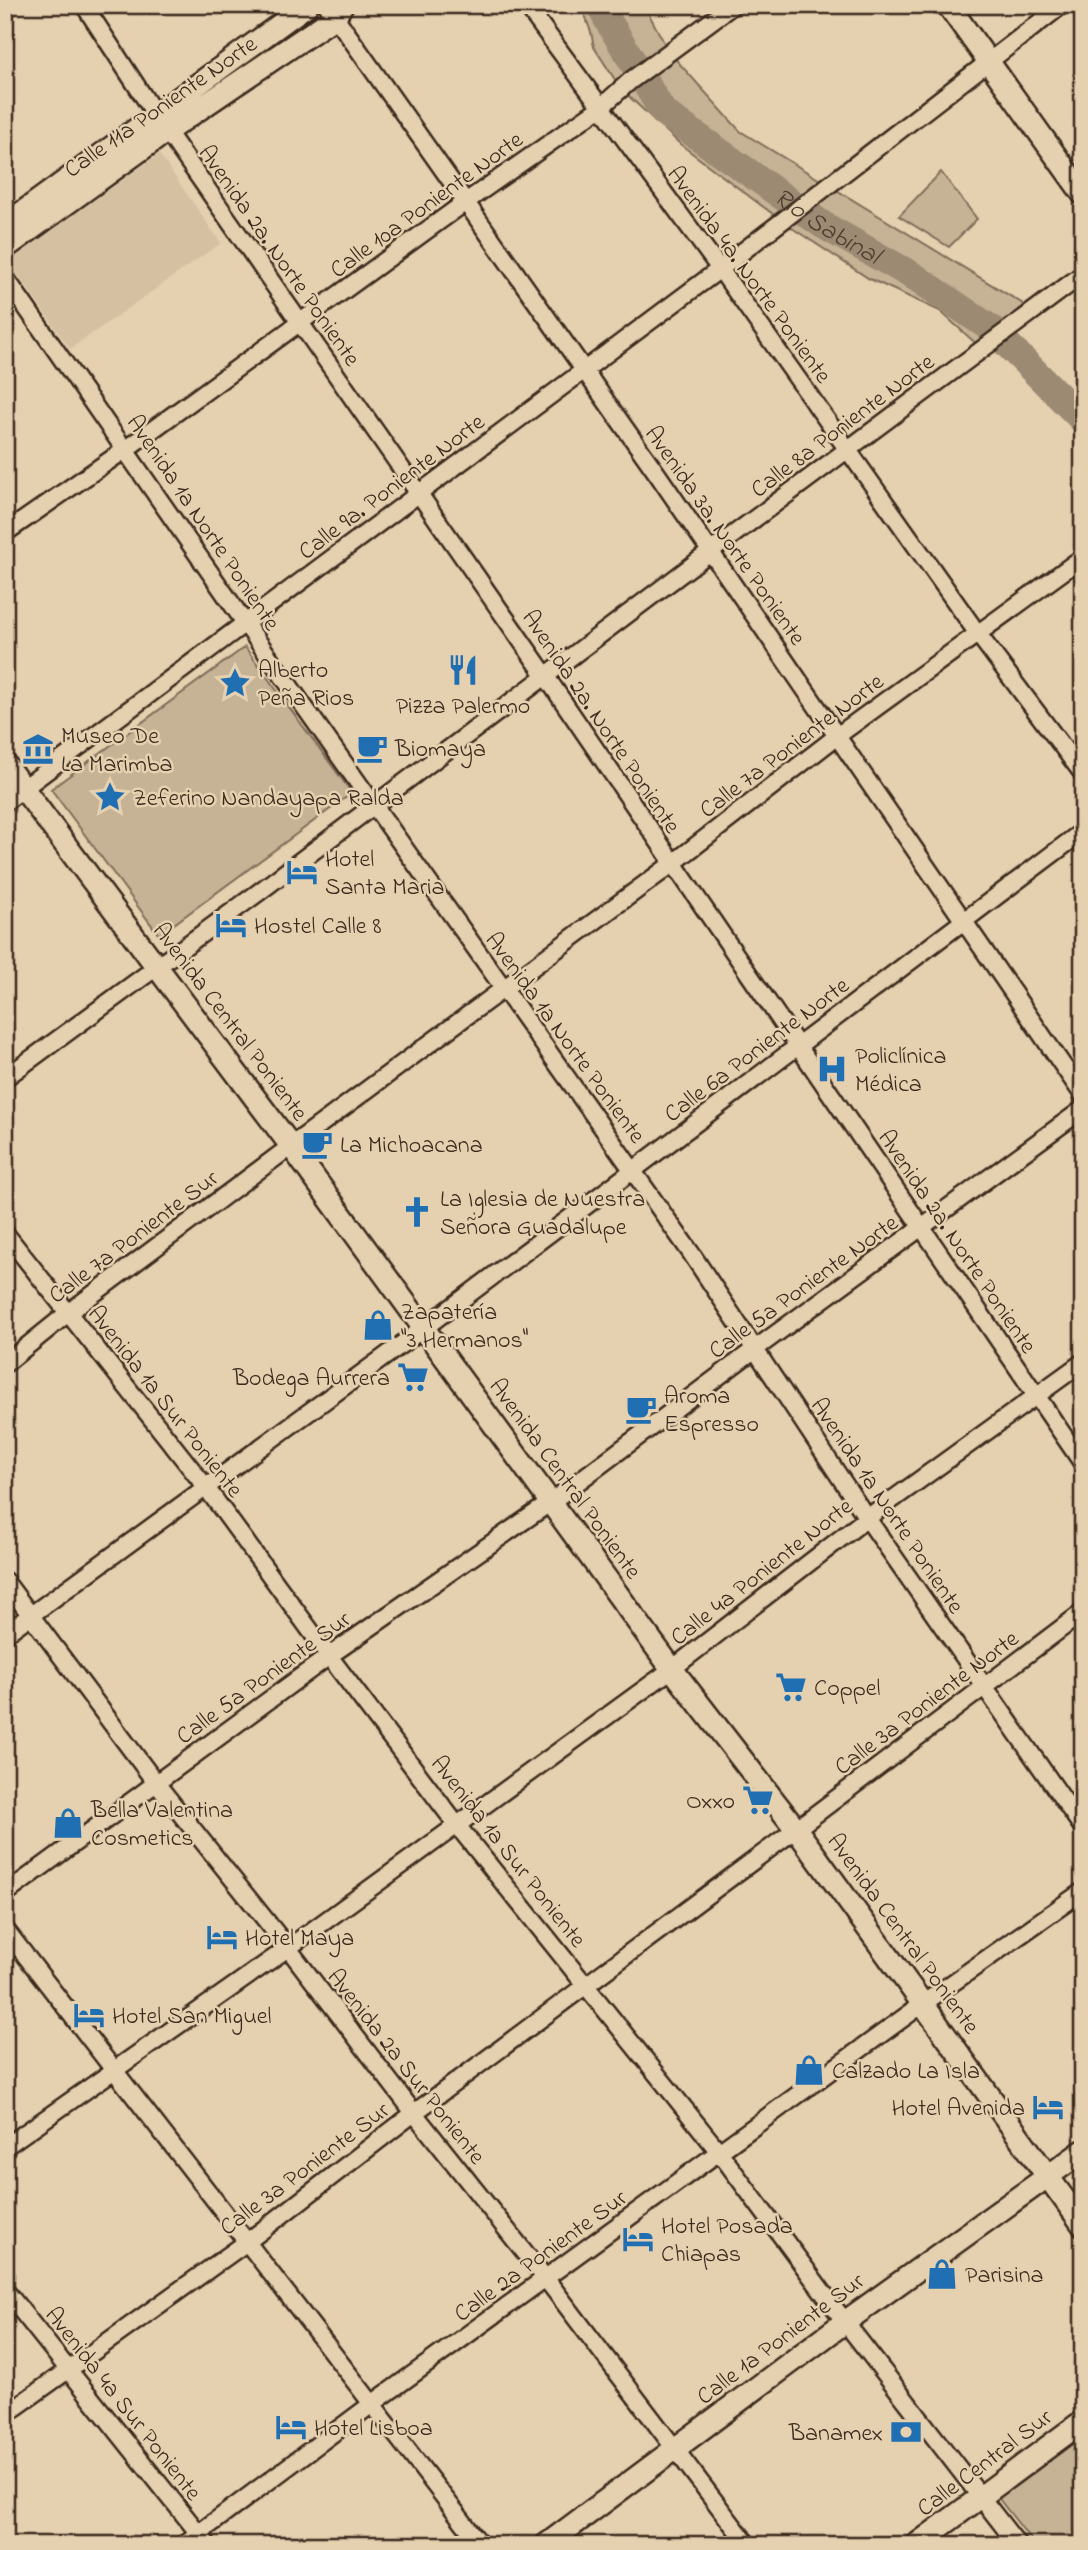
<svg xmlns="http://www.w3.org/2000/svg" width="1088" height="2550" viewBox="0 0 1088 2550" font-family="'Indie Flower',sans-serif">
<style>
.built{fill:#d5c1a2}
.green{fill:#c6b295;stroke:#806e5a;stroke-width:2}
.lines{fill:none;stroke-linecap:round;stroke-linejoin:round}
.river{stroke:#9d8a73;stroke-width:28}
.minor-casing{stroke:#3b2a1e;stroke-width:21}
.major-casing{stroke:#3b2a1e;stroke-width:26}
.minor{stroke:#e5d0af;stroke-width:16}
.major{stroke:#e5d0af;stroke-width:21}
.labels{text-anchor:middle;stroke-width:5;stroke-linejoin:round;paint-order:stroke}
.street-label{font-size:24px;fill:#3b2a1e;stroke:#e5d0af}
.poi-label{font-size:24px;fill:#3b2a1e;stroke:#e5d0af;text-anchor:start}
.water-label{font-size:26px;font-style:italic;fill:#4f3d2f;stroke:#e5d0af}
</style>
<rect width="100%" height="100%" fill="#e5d0af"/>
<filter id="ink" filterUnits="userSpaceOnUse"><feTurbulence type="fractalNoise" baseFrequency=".0143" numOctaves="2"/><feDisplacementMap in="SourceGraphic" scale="14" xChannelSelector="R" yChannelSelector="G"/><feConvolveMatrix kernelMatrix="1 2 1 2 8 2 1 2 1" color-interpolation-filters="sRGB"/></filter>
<g filter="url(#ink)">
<path class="built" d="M 159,154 L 221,243 L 70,349 L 8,261 Z"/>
<path class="green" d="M 581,5 L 644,5 L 669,52 L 740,131 L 1033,310 L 982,349 L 940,311 L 868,278 L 786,224 L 680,144 L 621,89 L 594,47 L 591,32 Z
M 941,172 L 977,219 L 949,247 L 899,216 Z
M 245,647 L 352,793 L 159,935 L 51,789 Z
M 1083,2423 L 1083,2545 L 1035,2545 L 992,2490 Z"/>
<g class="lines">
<path class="river" id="s1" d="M 601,5 L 607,19 L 663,112 L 823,225 L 915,277 L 993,330 L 1083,420"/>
<defs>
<path id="minor" d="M 84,5 L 155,114 L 545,675 L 1083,1464
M 327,5 L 658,475 L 1083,1095
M 526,5 L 720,269 L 978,634 L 1083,774
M 5,7 L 7,5
M 5,277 L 245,623 L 691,1253 L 867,1518 L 1083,1828
M 5,533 L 126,449 L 467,201 L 601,107 L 630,81 L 733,5
M 5,802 L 720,269 L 1062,5
M 5,1078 L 259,892 L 710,552 L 1083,274
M 5,1233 L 205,1486 L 329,1656 L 456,1824 L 720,2153 L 845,2322 L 1018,2545
M 5,1364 L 68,1313 L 291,1146 L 672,864 L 837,736 L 1083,557
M 5,1581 L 156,1783 L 288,1948 L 414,2113 L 546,2279 L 748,2545
M 5,1634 L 424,1328 L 1083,831
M 5,1894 L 329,1656 L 551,1502 L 755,1349 L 1083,1109
M 5,1929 L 481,2545
M 5,2147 L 288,1948 L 672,1669 L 867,1518 L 1083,1362
M 5,2290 L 208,2545
M 5,2415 L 247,2242 L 414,2113 L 796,1829 L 1083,1612
M 183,2545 L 372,2404 L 924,2003 L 1083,1891"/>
<path id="major" d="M 948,5 L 1083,194
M 5,225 L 307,5
M 5,248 L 167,131 L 335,17 L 342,5
M 5,764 L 291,1146 L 672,1669 L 796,1829 L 1083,2225
M 546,2545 L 845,2322 L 1083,2151
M 916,2545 L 1083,2421"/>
</defs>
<use href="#minor" class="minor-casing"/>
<use href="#major" class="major-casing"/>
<use href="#minor" class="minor"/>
<use href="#major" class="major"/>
</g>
</g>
<defs>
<symbol id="restaurant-bare" viewBox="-9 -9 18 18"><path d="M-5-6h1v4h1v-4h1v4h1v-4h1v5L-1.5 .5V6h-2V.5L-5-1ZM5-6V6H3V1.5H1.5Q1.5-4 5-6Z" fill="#1f6fb2" stroke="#e5d0af" stroke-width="2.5" paint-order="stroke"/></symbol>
<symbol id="sight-bare" viewBox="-9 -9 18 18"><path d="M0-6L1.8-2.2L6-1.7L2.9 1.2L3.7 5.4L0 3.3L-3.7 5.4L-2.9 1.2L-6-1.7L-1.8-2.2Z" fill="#1f6fb2" stroke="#e5d0af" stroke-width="2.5" paint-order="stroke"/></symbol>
<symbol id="cafe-bare" viewBox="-9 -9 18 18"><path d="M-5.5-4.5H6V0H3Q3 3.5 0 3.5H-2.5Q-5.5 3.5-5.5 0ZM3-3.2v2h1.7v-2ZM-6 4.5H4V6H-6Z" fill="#1f6fb2" stroke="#e5d0af" stroke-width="2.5" paint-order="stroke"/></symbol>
<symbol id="museum-bare" viewBox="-9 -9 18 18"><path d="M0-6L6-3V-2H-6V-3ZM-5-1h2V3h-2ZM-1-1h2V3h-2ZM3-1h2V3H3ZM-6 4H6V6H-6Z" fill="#1f6fb2" stroke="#e5d0af" stroke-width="2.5" paint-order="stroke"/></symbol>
<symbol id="hotel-bare" viewBox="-9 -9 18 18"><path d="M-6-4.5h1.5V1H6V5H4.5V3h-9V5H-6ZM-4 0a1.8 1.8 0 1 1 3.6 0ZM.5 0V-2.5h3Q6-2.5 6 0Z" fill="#1f6fb2" stroke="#e5d0af" stroke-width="2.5" paint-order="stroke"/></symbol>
<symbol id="hospital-bare" viewBox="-9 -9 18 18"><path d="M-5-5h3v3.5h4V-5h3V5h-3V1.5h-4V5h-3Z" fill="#1f6fb2" stroke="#e5d0af" stroke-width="2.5" paint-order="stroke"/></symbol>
<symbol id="church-bare" viewBox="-9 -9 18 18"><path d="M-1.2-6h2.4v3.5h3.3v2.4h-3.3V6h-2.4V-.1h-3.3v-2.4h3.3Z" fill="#1f6fb2" stroke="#e5d0af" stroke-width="2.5" paint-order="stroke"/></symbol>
<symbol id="shop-bare" viewBox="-9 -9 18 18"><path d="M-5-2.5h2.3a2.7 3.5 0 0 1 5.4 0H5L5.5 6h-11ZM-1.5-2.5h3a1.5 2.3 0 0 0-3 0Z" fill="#1f6fb2" stroke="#e5d0af" stroke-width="2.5" paint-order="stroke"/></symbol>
<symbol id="supermarket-bare" viewBox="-9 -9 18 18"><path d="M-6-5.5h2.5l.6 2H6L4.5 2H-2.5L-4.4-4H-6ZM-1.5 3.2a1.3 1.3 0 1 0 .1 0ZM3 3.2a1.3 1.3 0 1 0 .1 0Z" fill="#1f6fb2" stroke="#e5d0af" stroke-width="2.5" paint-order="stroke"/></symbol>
<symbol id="bank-bare" viewBox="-9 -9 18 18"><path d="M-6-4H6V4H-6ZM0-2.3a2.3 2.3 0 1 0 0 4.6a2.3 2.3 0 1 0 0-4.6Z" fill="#1f6fb2" stroke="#e5d0af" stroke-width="2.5" paint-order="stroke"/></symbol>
</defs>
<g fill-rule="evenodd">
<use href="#restaurant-bare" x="441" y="648" width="44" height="44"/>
<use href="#sight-bare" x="213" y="661" width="44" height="44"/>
<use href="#cafe-bare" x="350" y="726" width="44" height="44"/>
<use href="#museum-bare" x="16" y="727" width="44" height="44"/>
<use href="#sight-bare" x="88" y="775" width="44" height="44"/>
<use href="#hotel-bare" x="280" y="850" width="44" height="44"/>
<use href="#hotel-bare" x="209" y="903" width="44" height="44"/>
<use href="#hospital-bare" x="810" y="1047" width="44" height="44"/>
<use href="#cafe-bare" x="295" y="1122" width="44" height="44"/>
<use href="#church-bare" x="395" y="1190" width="44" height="44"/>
<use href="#shop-bare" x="356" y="1303" width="44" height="44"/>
<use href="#supermarket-bare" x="391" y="1355" width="44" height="44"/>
<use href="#cafe-bare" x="619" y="1387" width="44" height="44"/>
<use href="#supermarket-bare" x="769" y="1665" width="44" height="44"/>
<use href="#supermarket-bare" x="736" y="1778" width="44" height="44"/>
<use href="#shop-bare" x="46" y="1801" width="44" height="44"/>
<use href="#hotel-bare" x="200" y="1915" width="44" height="44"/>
<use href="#hotel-bare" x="67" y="1993" width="44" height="44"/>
<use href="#shop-bare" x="787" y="2048" width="44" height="44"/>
<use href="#hotel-bare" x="1026" y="2085" width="44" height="44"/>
<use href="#hotel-bare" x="616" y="2217" width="44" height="44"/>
<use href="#shop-bare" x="920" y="2252" width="44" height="44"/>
<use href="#hotel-bare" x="269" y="2405" width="44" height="44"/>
<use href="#bank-bare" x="884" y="2410" width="44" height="44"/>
</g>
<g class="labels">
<g class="street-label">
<text transform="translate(160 106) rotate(-35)" y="8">Calle 11a Poniente Norte</text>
<text transform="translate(426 204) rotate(-36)" y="8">Calle 10a Poniente Norte</text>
<text transform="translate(280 255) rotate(55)" y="8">Avenida 2a. Norte Poniente</text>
<text transform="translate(750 274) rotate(54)" y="8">Avenida 4a. Norte Poniente</text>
<text transform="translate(842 425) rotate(-37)" y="8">Calle 8a Poniente Norte</text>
<text transform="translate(391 486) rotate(-37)" y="8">Calle 9a. Poniente Norte</text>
<text transform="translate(204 522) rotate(56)" y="8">Avenida 1a Norte Poniente</text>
<text transform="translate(726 535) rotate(55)" y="8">Avenida 3a. Norte Poniente</text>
<text transform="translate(602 721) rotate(56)" y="8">Avenida 2a. Norte Poniente</text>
<text transform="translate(791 745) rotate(-37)" y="8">Calle 7a Poniente Norte</text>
<text transform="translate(231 1021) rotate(53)" y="8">Avenida Central Poniente</text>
<text transform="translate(566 1037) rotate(54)" y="8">Avenida 1a Norte Poniente</text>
<text transform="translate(756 1049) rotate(-37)" y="8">Calle 6a Poniente Norte</text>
<text transform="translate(133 1236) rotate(-37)" y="8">Calle 7a Poniente Sur</text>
<text transform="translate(958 1241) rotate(56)" y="8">Avenida 2a. Norte Poniente</text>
<text transform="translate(803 1286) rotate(-36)" y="8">Calle 5a Poniente Norte</text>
<text transform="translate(166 1401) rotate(52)" y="8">Avenida 1a Sur Poniente</text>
<text transform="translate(566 1478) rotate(54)" y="8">Avenida Central Poniente</text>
<text transform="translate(888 1505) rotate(56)" y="8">Avenida 1a Norte Poniente</text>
<text transform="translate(761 1571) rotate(-38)" y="8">Calle 4a Poniente Norte</text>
<text transform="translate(263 1677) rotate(-36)" y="8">Calle 5a Poniente Sur</text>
<text transform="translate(926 1702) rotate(-37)" y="8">Calle 3a Poniente Norte</text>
<text transform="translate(509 1851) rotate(52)" y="8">Avenida 1a Sur Poniente</text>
<text transform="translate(904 1933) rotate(54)" y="8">Avenida Central Poniente</text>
<text transform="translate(407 2066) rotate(52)" y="8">Avenida 2a Sur Poniente</text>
<text transform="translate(304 2168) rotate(-37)" y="8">Calle 3a Poniente Sur</text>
<text transform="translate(540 2255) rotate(-36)" y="8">Calle 2a Poniente Sur</text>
<text transform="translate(780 2338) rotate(-37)" y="8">Calle 1a Poniente Sur</text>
<text transform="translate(124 2403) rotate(52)" y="8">Avenida 4a Sur Poniente</text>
<text transform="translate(984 2462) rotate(-37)" y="8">Calle Central Sur</text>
</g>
<g class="poi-label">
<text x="258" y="677">Alberto<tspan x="258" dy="28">Peña Rios</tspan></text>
<text x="463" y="713" text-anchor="middle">Pizza Palermo</text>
<text x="61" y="743">Museo De<tspan x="61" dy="28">La Marimba</tspan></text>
<text x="395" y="756">Biomaya</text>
<text x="133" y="805">Zeferino Nandayapa Ralda</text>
<text x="325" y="866">Hotel<tspan x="325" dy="28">Santa Maria</tspan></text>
<text x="254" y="933">Hostel Calle 8</text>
<text x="855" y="1063">Policlínica<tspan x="855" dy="28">Médica</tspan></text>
<text x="340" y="1152">La Michoacana</text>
<text x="440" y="1206">La Iglesia de Nuestra<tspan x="440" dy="28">Señora Guadalupe</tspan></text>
<text x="401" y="1319">Zapatería<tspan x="401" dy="28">"3 Hermanos"</tspan></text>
<text x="390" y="1385" text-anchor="end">Bodega Aurrera</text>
<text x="664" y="1403">Aroma<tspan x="664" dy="28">Espresso</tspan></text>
<text x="814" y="1695">Coppel</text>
<text x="735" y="1808" text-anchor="end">Oxxo</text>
<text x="91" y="1817">Bella Valentina<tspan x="91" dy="28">Cosmetics</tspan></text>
<text x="245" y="1945">Hotel Maya</text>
<text x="112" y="2023">Hotel San Miguel</text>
<text x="832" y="2078">Calzado La Isla</text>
<text x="1025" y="2115" text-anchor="end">Hotel Avenida</text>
<text x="661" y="2233">Hotel Posada<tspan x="661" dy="28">Chiapas</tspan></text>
<text x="965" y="2282">Parisina</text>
<text x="314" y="2435">Hotel Lisboa</text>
<text x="883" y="2440" text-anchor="end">Banamex</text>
</g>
<g class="water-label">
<text dy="9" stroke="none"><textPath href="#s1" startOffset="324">Río Sabinal</textPath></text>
</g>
</g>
<rect width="1088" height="2550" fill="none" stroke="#e5d0af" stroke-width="28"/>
<rect x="14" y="14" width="1060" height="2522" fill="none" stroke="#3b2a1e" stroke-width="2.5" filter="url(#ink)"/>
</svg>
